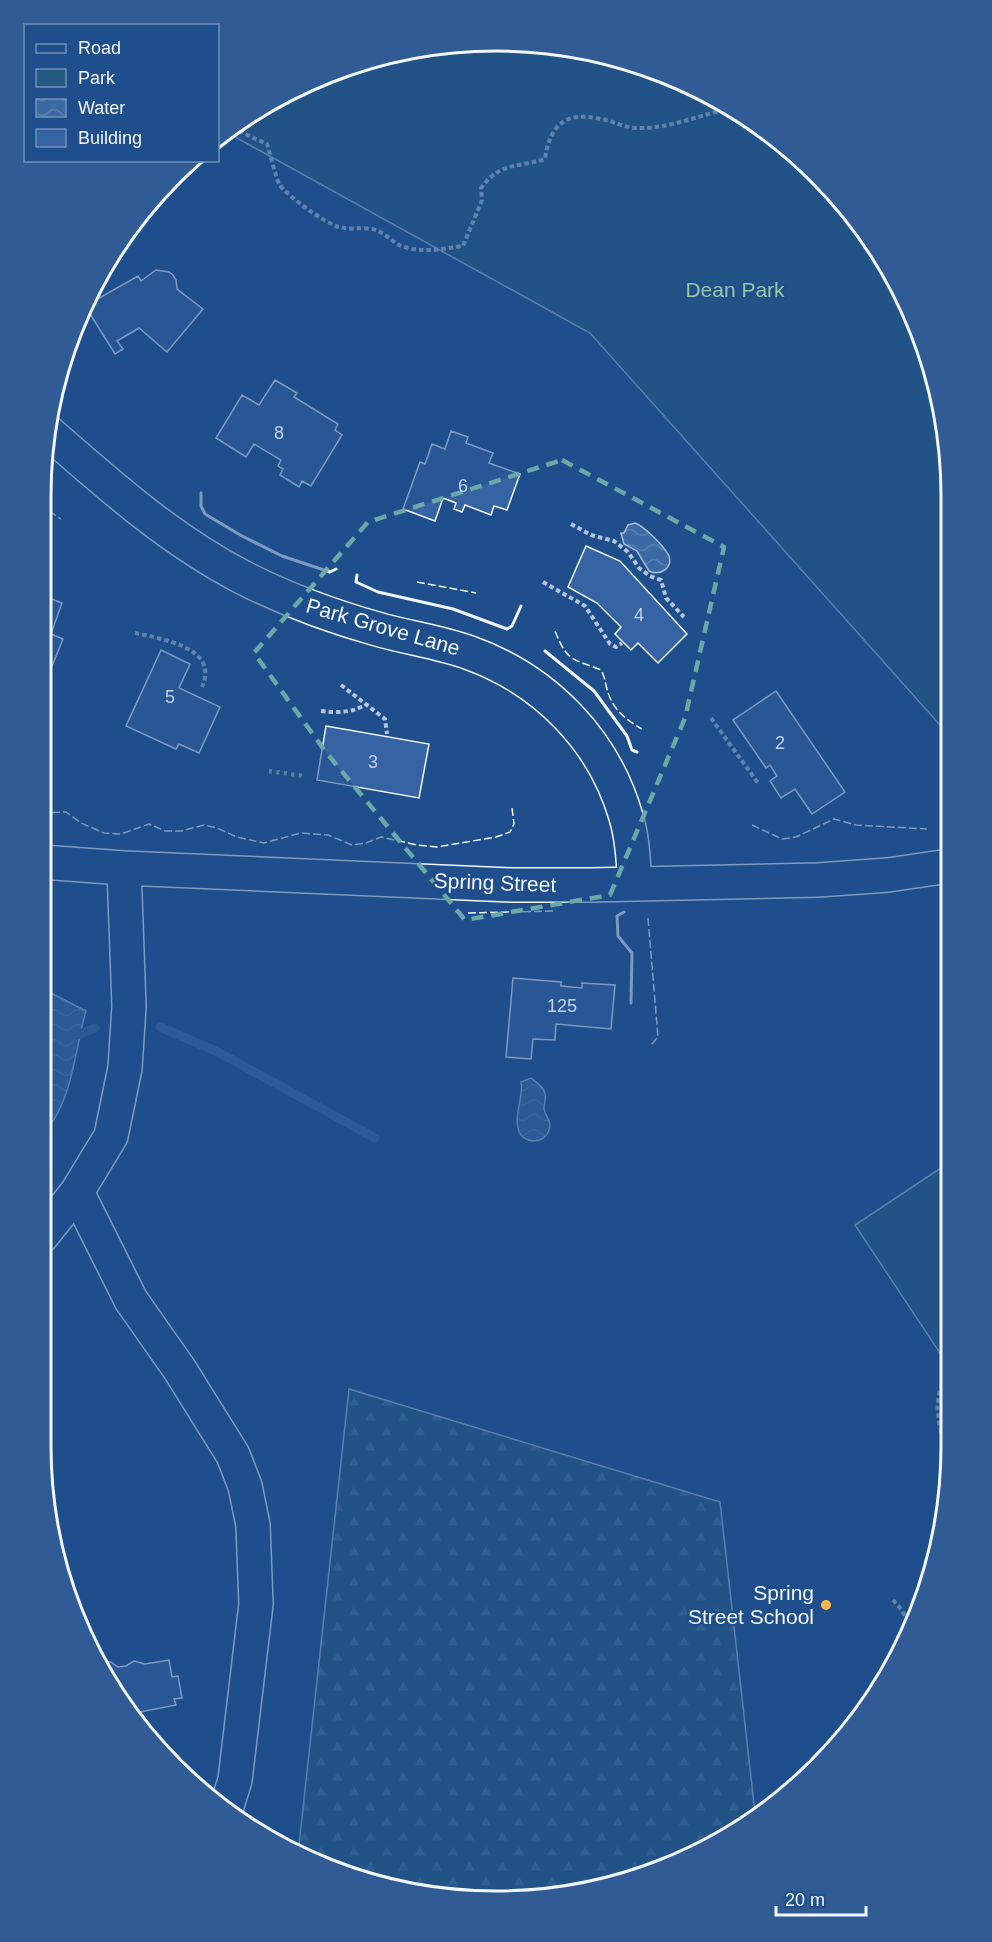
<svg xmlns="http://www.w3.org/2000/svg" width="992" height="1942" viewBox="0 0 992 1942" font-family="Helvetica,sans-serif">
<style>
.forest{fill:url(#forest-firs);stroke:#a8bbd7;stroke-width:1.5}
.green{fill:#245a82;stroke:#a8bbd7;stroke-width:1.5}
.water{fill:url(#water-waves);stroke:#a8bbd7;stroke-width:1.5}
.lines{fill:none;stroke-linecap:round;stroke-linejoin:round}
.stream{stroke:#3b69a3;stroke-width:9}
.building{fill:#3563a3;stroke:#f2f6ff;stroke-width:1.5}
.minor-casing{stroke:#f2f6ff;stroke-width:36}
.path{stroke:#b3c4dc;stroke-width:4;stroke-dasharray:4.5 3;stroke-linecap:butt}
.minor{stroke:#1f4e8c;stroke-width:33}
.hedge{stroke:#97c8a6;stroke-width:4.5;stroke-dasharray:3 4.5;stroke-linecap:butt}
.fence{stroke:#f2f6ff;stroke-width:1.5;stroke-dasharray:8 3;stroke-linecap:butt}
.wall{stroke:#f2f6ff;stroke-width:3}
.marked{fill:none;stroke:#6aa9a8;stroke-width:4.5;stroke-dasharray:12 8;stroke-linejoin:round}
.poi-dot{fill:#ffb74d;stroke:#1f4e8c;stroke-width:2}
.labels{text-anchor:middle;stroke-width:4.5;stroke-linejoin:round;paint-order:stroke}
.number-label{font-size:18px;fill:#c3d1e8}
.park-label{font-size:21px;fill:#97c8a6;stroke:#1f4e8c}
.street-label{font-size:21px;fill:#f2f6ff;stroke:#1f4e8c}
.poi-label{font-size:21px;fill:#f2f6ff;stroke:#1f4e8c;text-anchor:end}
.rim{fill:none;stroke:#f2f6ff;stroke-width:3}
</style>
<defs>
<pattern id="forest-firs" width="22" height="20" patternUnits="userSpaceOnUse" patternTransform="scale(1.5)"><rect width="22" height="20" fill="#245a82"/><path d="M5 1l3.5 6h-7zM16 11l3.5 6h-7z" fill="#447295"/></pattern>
<pattern id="water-waves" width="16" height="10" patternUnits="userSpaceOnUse" patternTransform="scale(1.5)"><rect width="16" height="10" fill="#3b69a3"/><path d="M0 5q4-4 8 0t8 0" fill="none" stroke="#587fb1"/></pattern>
</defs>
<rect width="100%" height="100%" fill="#1f4e8c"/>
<path class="forest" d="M 349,1389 L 720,1502 L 755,1813 L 698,1854 L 556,1898 L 407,1893 L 321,1867 L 298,1854 Z"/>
<path class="green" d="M 525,41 L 614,56 L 697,87 L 774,135 L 858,219 L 917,322 L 948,436 L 948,734 L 590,333 L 226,132 L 268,102 L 349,65 L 436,44 Z
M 950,1162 L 950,1360 L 946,1362 L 855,1225 Z"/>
<path class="water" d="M 635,523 C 644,526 665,547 669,556 C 673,569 659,576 649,571 L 637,551 L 624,544 L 621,533 L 624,533 L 628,525 Z
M 41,988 L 86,1011 C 74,1052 73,1104 41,1136 Z
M 531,1078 C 539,1085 547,1088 545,1100 C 545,1103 544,1106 544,1109 C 545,1115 550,1119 550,1126 C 548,1145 521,1146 518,1128 C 514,1113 524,1096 521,1082 Z"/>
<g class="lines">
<path class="stream" d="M 160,1027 L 218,1052 L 375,1138
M 69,1038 L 95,1028"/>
</g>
<path class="building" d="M 156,270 L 169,272 L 173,275 L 176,280 L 177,289 L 203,309 L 167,352 L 139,328 L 117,341 L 123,349 L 115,354 L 85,306 L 138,276 L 141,281 Z
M 275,380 L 297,393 L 294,397 L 338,424 L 335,430 L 342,435 L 311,486 L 302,481 L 299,487 L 280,475 L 283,469 L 278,466 L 281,460 L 254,444 L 246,457 L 216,438 L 242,395 L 259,405 Z
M 451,431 L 468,437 L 466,443 L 493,453 L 489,463 L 520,474 L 507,510 L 494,506 L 491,515 L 465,505 L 462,512 L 454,509 L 456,503 L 443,498 L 435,521 L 403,509 L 420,462 L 425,464 L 432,444 L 445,449 Z
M 586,546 L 620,561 L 687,634 L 658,663 L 638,643 L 631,650 L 615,634 L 621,627 L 597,603 L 568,587 Z
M 41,595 L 62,603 L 51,634 L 63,639 L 44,686 L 41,685 Z
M 161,650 L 190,664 L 179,688 L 220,707 L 199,753 L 179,744 L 176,749 L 126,726 Z
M 776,691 L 845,792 L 812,814 L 795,789 L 781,798 L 770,781 L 777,776 L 770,765 L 766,768 L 733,720 Z
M 326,726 L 429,744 L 419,798 L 317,780 Z
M 513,978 L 561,982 L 561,986 L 582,988 L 582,983 L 615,985 L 611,1029 L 556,1024 L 555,1040 L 533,1039 L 531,1059 L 506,1057 Z
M 950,1290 L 950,1309 L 942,1295 Z
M 169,1660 L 172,1677 L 178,1676 L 182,1698 L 174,1699 L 176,1705 L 130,1714 L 101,1661 L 111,1662 L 118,1667 L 126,1666 L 134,1661 L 145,1664 Z"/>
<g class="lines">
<defs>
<path id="minor" d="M 47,431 C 109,485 169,539 242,577 C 285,599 331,616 377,629 C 408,638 440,642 470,653 C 545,680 604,740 626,817 C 633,839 633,861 635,884
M 41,862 L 124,868 L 512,885 L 590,885 L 818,880 L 888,875 L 949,866
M 124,868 L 129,1006 L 125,1068 L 111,1136 L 77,1192 L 131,1300 L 180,1370 L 233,1455 L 245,1486 L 253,1525 L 256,1604 L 235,1780 L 226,1809
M 41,1237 L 77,1192"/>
</defs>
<use href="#minor" class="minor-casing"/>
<path class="path" d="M 232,128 L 267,144 C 270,154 276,177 279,184 C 286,195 326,224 339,227 C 350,230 360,227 371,229 C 382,230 390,240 399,245 C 420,254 441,249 463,246 L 482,200 L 481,188 C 501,161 518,168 545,159 C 550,124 566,111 601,119 C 613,121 625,128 637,128 C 668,129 700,115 731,108
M 571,524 L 591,535 L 614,541 L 628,552 L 639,568 L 650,576 L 661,580 L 666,598 L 684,617
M 543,582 L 585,606 L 610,644 L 616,647 L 622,643
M 135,633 C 161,639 220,647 202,687
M 341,685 L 385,719 L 387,734
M 321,711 C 338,713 350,713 365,705
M 711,718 L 758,783
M 950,1371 C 928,1399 940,1432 951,1462
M 893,1600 L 901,1609 L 912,1628"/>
<use href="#minor" class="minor"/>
<path class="hedge" d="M 269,771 L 304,776"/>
<path class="fence" d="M 46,491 L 46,509 L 61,519
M 417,582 L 476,593
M 555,631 C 568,663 572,658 601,670 C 605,677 605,682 607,689 C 612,709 625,719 642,729
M 41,813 L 66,812 L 81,823 L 104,833 L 121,834 L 149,824 L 165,831 L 181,831 L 204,825 L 217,828 L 237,837 L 264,843 L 301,833 L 328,835 L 352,845 L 366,843 L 381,837 L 417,845 L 437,847 L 496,837 L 510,832 L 514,824 L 512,808
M 752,825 L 782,839 L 796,837 L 834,819 L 856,825 L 927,829
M 468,913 L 555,911
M 648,918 L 658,1037 L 651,1045"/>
<path class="wall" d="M 201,493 L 201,506 L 205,514 L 242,536 L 282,556 L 330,572 L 336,569
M 357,575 L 356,582 L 378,592 L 453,609 L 507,629 L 512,626 L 521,606
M 545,651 L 594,691 L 627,736 L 632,750 L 637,752
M 624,912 L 617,916 L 618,936 L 632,953 L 631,1003"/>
</g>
<path d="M0 0H992V1942H0ZM 562,460 L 724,547 L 685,718 L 610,895 L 465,920 L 325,751 L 254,653 L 368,522 Z" fill="#1f4e8c" fill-opacity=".55" fill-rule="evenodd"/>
<path class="marked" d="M 562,460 L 724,547 L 685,718 L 610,895 L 465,920 L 325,751 L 254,653 L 368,522 Z"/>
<circle class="poi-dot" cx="826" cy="1605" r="6"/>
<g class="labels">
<g class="number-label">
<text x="279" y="439">8</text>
<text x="463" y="492">6</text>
<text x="639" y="621">4</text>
<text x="170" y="703">5</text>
<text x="780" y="749">2</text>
<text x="373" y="768">3</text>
<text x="562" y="1012">125</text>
</g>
<g class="park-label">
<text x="735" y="297">Dean Park</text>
</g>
<g class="street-label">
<text transform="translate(383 627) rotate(16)" y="7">Park Grove Lane</text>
<text transform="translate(495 883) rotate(2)" y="7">Spring Street</text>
</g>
<g class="poi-label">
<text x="814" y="1600">Spring<tspan x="814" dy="24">Street School</tspan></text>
</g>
</g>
<path d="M0 0H992V1942H0ZM496 51H496A445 445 0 0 1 941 496V1446A445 445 0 0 1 496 1891H496A445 445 0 0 1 51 1446V496A445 445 0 0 1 496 51Z" fill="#305b95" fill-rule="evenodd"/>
<path class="rim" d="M496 51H496A445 445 0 0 1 941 496V1446A445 445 0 0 1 496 1891H496A445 445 0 0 1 51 1446V496A445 445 0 0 1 496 51Z"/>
<rect x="24" y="24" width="195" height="138" fill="#1f4e8c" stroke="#7391ba" stroke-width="1.5"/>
<rect x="36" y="44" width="30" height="9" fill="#1f4e8c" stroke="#7391ba" stroke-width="1.5"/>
<text x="78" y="54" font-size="18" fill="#f2f6ff">Road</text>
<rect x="36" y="69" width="30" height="18" fill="#245a82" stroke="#7391ba" stroke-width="1.5"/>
<text x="78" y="84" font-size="18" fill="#f2f6ff">Park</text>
<rect x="36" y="99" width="30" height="18" fill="url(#water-waves)" stroke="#7391ba" stroke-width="1.5"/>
<text x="78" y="114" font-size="18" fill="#f2f6ff">Water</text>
<rect x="36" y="129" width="30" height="18" fill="#3563a3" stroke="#7391ba" stroke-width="1.5"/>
<text x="78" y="144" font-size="18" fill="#f2f6ff">Building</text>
<path d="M776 1906v9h90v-9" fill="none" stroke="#f2f6ff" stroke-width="3"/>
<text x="785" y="1906" font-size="18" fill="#f2f6ff" stroke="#1f4e8c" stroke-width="4.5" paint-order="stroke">20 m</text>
</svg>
